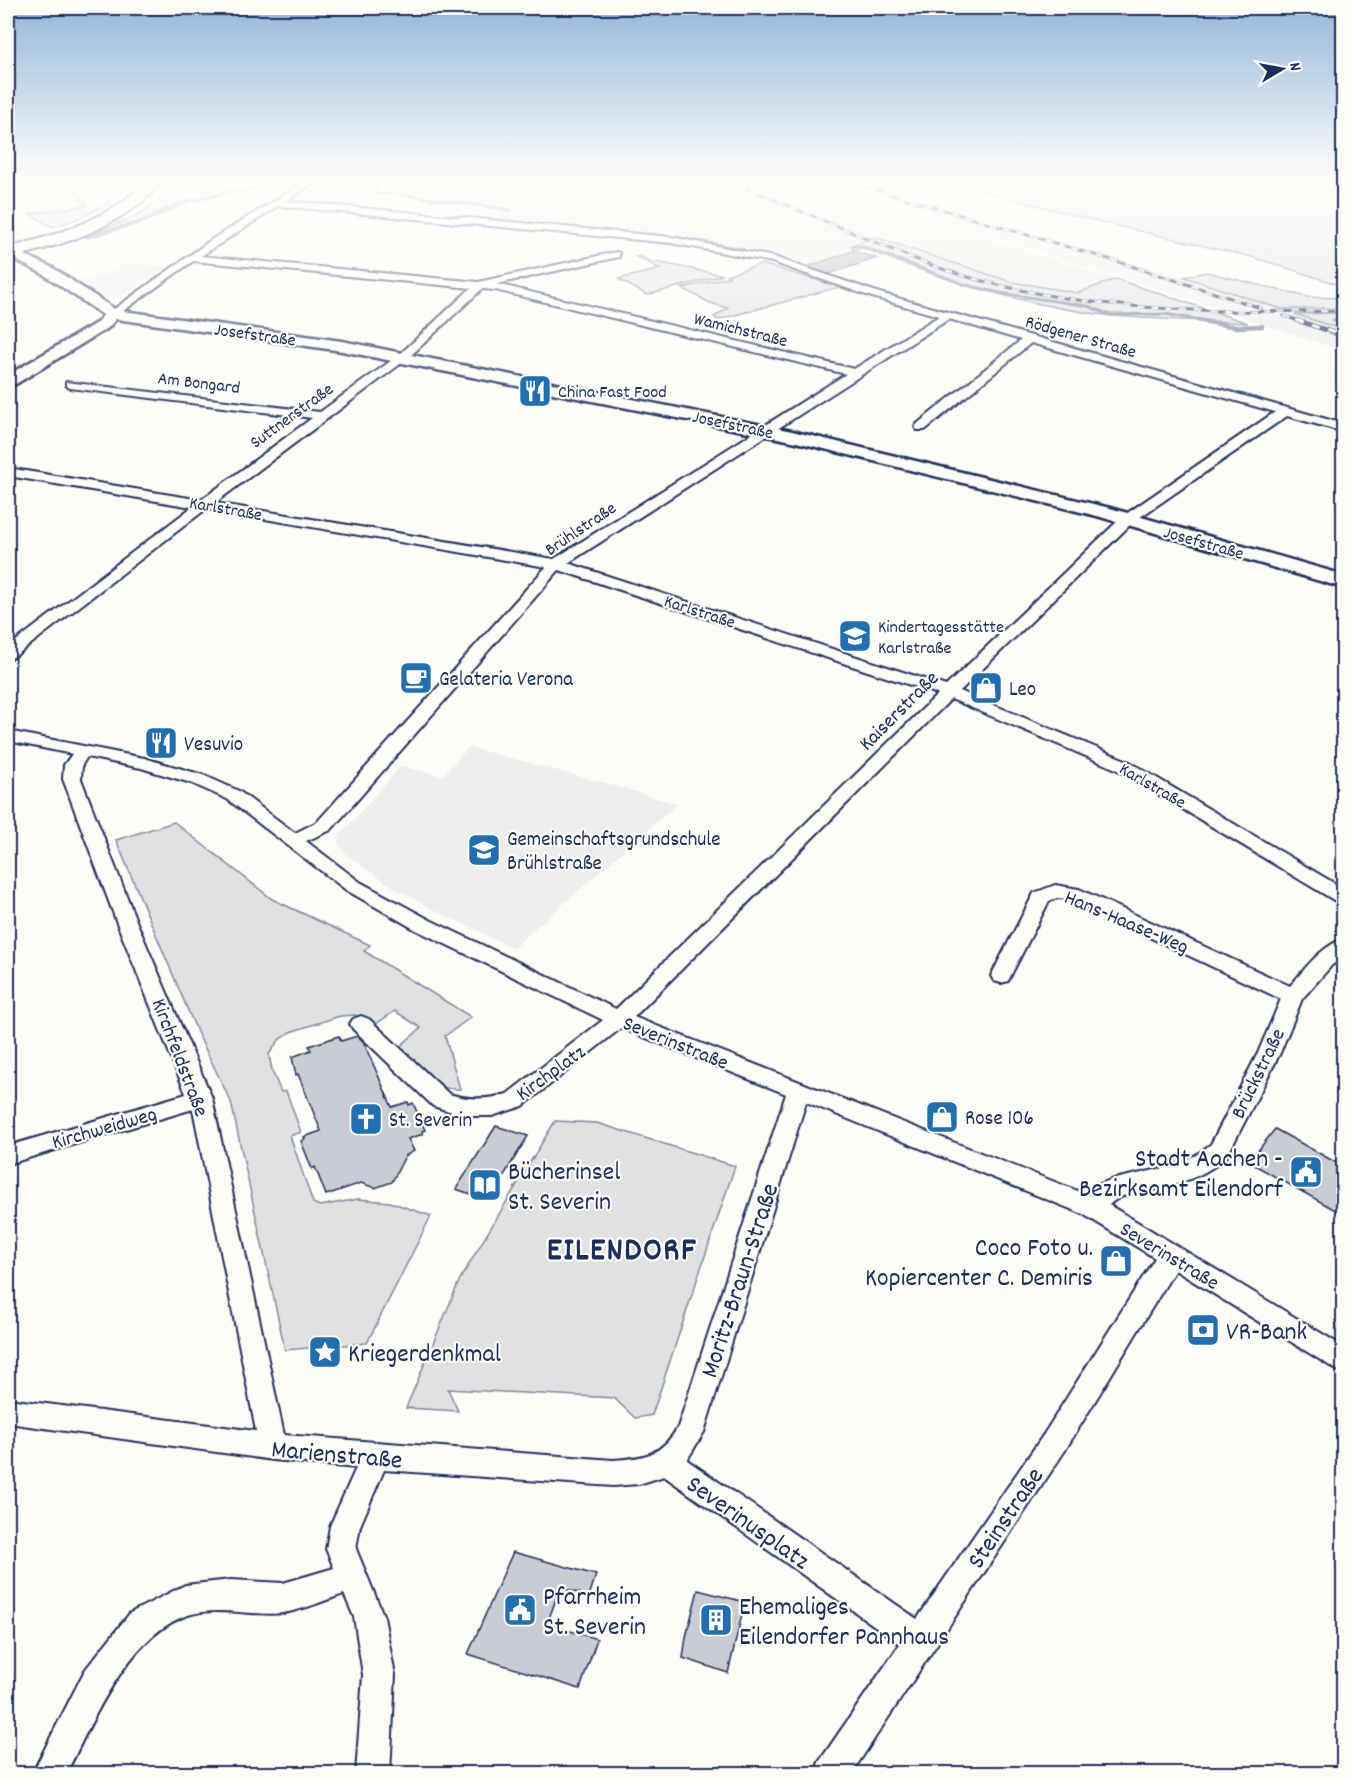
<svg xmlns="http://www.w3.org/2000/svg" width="1351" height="1781" viewBox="0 0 1351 1781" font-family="Dekko,sans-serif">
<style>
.built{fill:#edeeec}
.green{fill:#e0e1e3;stroke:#7e88a0;stroke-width:1.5}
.water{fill:#b3b8c5;stroke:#76819c;stroke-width:1.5}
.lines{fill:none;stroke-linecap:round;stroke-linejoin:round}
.stream-far1{stroke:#76819c;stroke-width:3}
.stream{stroke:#76819c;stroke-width:4.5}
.building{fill:#c9ccd3;stroke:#1b2f5e;stroke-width:1.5}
.street-casing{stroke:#1b2f5e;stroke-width:4}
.secondary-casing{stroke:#1b2f5e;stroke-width:5}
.primary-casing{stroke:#1b2f5e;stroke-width:4}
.street{fill:#fdfcf7;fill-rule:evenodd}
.secondary{fill:#fdfcf7;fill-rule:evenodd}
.primary{fill:#fdfcf7;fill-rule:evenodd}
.rail-far1-casing{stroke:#1b2f5e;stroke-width:3}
.rail-casing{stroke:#1b2f5e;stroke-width:4.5}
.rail-far1{stroke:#fdfcf7;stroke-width:2;stroke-dasharray:7;stroke-linecap:butt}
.rail{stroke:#fdfcf7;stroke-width:3;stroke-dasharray:8;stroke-linecap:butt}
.labels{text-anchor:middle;stroke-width:4.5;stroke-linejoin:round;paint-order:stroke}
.far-street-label{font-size:18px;fill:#1b2f5e;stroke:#fdfcf7}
.far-poi-label{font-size:18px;fill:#1b2f5e;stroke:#fdfcf7;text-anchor:start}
.poi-label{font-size:21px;fill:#1b2f5e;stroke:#fdfcf7;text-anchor:start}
.street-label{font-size:21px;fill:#1b2f5e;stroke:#fdfcf7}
.near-poi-label{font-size:26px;fill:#1b2f5e;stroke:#fdfcf7;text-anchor:start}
.near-street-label{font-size:26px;fill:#1b2f5e;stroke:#fdfcf7}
.near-district-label{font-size:33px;font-weight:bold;letter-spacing:1.5px;fill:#1b2f5e;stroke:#fdfcf7}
</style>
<rect width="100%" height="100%" fill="#fdfcf7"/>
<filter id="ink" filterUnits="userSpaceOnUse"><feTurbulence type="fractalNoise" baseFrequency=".0167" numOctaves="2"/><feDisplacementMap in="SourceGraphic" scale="12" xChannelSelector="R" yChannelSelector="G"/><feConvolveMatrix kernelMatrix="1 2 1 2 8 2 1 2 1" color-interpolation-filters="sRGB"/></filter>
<g filter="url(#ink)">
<path class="built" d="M 426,180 L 805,180 L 1116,279 L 1078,293 L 1012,282 L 874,237 L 852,246 L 853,250 L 806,266 L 683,237 L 491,221 L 510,210 L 395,193 Z
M 808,180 L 853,180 L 1184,277 L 1343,330 L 1343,351 L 1146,285 Z
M 67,183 L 70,186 L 109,183 L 109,188 L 8,197 L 8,187 Z
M 124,264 L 168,266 L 121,296 L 112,299 L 106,299 L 78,280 L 101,276 Z
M 469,747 L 612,785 L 677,804 L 513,948 L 428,907 L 382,880 L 347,855 L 338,844 L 339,836 L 401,766 L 442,776 Z"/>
<path class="green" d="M 134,180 C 114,205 82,219 52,227 L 30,214 L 87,205 L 75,191 L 109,188 L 108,183 L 70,186 L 67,183 Z
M 940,180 L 1343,180 L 1343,286 L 1252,257 L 1096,221 Z
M 173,187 L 233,187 L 238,191 L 189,202 L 145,222 L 88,238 L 83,235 C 117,226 149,214 173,187 Z
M 874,237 L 1012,282 L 1078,293 L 1116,279 L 1248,323 C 1201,320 1151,320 1105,315 C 1022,305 940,279 862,248 L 853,250 L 852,245 Z
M 639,256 L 650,261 L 723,275 L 647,295 L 618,279 L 661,269 L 636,257 Z
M 762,264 L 839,287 L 717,320 L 714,317 L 728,308 L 710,303 L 682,288 L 729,277 L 726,275 Z
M 1206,272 L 1307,297 L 1343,298 L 1343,308 L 1281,309 L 1184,277 Z
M 1343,313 L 1343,330 L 1295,314 Z
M 174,822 L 272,899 L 370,945 L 364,951 L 471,1017 L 445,1036 L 460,1089 C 434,1092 414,1066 398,1048 L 421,1028 L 395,1011 L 376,1024 L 355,1015 L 340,1016 L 290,1032 L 279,1040 L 269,1054 L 272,1071 L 281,1092 L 286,1091 L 301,1132 L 290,1136 L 313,1203 L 320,1206 L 358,1199 L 390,1202 L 431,1216 L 367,1343 L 285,1350 L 231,1102 L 198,1034 L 116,840 Z
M 555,1121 L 597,1123 L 735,1166 L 652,1415 L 635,1418 L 614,1398 L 448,1389 L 458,1411 L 406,1408 L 460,1279 Z"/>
<path class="water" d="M 853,251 L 877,258 L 826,275 L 806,267 Z"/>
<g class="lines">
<path class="stream-far1" d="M 364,180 L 379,184 L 374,194 L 391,193 L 511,210
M 640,234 L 682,238 L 743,249
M 86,236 L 140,222 L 185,201 L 296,180
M 852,246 L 861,246 L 966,285 L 1000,293 L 1088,306 L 1110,315 L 1165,314 L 1205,321
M 1333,320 L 1344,319"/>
<path class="stream" d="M 1197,320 L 1236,327 L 1262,326"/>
</g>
<path class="building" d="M 339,1036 L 341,1041 L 357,1036 L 363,1041 L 392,1107 L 408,1102 L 409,1105 L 413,1103 L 425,1130 L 422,1131 L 423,1134 L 408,1139 L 414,1151 L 405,1156 L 392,1182 L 375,1188 L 361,1183 L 326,1195 L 315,1167 L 312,1169 L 301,1141 L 305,1139 L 304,1137 L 321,1131 L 298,1074 L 296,1075 L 292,1057 L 311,1050 L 309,1046 Z
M 496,1126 L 528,1136 L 489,1200 L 456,1189 Z
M 1275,1129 L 1344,1167 L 1344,1201 L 1337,1211 L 1249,1162 Z
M 513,1552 L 596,1575 L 589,1596 L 560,1588 L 547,1624 L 597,1639 L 580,1689 L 468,1654 Z
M 698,1590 L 745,1602 L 728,1673 L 683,1658 L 686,1637 Z"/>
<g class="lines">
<defs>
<path id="street" d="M 8,180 L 30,180 L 8,185 Z
M 308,180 L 318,180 L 286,201 L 671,237 L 774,257 L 880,293 L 1344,424 L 1344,432 L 1287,416 L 1133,522 L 960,691 L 1128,761 L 1344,889 L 1344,904 L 1337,902 L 1116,769 L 951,699 L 634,1017 L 1088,1195 L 1100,1184 L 1110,1180 L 1173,1166 L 1196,1155 L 1211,1144 L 1258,1053 L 1281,999 L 1068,899 L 1057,898 L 1049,901 L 1008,981 L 1001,983 L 994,981 L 991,976 L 1034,893 L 1055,885 L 1079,889 L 1290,986 C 1305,969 1321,946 1344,939 L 1344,957 L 1332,965 L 1302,999 L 1280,1053 L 1227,1156 C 1208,1174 1185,1182 1161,1188 C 1142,1193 1124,1191 1109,1205 L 1344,1347 L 1344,1373 L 1335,1369 L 1175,1270 L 1064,1452 L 851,1774 L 815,1774 L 819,1762 L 900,1644 L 664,1476 L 639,1484 L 613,1486 L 384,1470 L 360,1526 L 356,1549 L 384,1617 L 395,1675 L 390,1774 L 356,1774 L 363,1675 L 354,1617 L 344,1594 C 325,1600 304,1610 283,1613 C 255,1617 219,1605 188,1615 C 129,1634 92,1722 66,1774 L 32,1774 L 85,1670 L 130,1613 L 185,1585 L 231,1580 L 283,1583 L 334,1568 L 326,1549 L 330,1526 L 356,1468 L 273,1460 L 8,1423 L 8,1399 L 256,1431 L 193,1109 L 8,1164 L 8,1146 L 186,1094 L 117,923 L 63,779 L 64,765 L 72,754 L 8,741 L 8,731 L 144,758 L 203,775 L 239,791 L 295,833 L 317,822 L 546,567 L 206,509 L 14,657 L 8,659 L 8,647 L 192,507 L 8,476 L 8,468 L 201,500 L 312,418 L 70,388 L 66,386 L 66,382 L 320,412 L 399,355 L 471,288 L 193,261 L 116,316 L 108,316 L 107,314 L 214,238 ZM 278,206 L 671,243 L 772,262 L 872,297 L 939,316 L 854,369 L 497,284 L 619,257 L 619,253 L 616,252 L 478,282 L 201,256 ZM 482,289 L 495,290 L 846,374 L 554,559 L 215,503 L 407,359 ZM 949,319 L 1021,340 L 917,424 L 915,427 L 917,430 L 925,430 L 1031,343 L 1275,412 L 1123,516 L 946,686 L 568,563 ZM 559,570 L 938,694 L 616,1009 L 430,920 L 360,882 L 306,841 L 331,830 ZM 87,757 L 141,768 L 191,783 L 227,799 L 346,890 L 416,930 L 603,1020 L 507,1094 C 487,1100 469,1100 449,1094 L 369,1019 L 361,1016 L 353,1019 L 350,1024 L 353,1029 L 433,1106 L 465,1116 L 492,1116 L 523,1106 L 621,1028 L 786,1094 L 678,1427 C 661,1456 644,1458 613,1460 L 284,1435 L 212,1098 L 137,923 L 81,779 L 82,765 ZM 806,1102 L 1083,1214 L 1155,1258 L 1044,1434 L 917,1619 L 687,1460 L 704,1432 Z"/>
<path id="secondary" d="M 8,247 L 53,268 L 116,310 L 342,341 L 792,431 L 1110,508 L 1344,575 L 1344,588 L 1097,516 L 792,441 L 342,351 L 116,319 L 108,328 L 14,385 L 8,387 L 8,375 L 98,322 L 103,315 L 43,274 L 8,256 Z"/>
<path id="primary" d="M 148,180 L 163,180 C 130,224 60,247 8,258 L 8,248 C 59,234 110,219 148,180 Z"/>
</defs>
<use href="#street" class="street-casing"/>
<use href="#secondary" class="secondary-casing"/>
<use href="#primary" class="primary-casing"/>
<use href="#street" class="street"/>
<use href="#secondary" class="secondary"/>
<use href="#primary" class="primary"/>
<defs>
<path id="rail-far1" d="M 726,180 C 769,198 813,216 856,234 C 895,251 934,268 975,279 C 1095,312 1220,313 1344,311
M 765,180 L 776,184
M 843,180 L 1125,264 L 1261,308
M 1284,316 L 1300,321"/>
<path id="rail" d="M 1296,320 L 1344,336"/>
</defs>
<use href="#rail-far1" class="rail-far1-casing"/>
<use href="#rail" class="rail-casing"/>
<use href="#rail-far1" class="rail-far1"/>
<use href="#rail" class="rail"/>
</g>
</g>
<linearGradient id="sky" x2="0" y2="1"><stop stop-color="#93b6da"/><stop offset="0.42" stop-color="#fefefb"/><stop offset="1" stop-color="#fefefb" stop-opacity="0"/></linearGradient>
<rect width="1351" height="429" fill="url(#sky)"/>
<defs>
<symbol id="restaurant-square" viewBox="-11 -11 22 22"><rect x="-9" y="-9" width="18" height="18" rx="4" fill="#1f6fb2" stroke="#fdfcf7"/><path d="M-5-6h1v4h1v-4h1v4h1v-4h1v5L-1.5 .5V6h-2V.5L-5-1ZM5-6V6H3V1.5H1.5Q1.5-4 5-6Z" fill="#fff"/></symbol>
<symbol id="school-square" viewBox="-11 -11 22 22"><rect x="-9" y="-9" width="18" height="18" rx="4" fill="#1f6fb2" stroke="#fdfcf7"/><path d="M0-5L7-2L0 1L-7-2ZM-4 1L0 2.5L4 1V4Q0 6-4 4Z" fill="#fff"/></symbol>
<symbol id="cafe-square" viewBox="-11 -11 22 22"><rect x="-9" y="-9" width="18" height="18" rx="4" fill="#1f6fb2" stroke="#fdfcf7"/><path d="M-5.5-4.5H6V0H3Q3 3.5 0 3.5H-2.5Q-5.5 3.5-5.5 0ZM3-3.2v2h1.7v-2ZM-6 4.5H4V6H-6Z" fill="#fff"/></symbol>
<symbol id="shop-square" viewBox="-11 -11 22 22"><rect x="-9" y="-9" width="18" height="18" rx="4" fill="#1f6fb2" stroke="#fdfcf7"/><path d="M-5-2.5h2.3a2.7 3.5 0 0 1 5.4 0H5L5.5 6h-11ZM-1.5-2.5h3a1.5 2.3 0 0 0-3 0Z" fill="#fff"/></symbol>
<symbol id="church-square" viewBox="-11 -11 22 22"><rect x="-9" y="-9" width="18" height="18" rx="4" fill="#1f6fb2" stroke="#fdfcf7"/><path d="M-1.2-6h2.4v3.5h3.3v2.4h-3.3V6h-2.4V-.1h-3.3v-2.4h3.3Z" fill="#fff"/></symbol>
<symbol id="civic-square" viewBox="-11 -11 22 22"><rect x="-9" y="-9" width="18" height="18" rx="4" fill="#1f6fb2" stroke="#fdfcf7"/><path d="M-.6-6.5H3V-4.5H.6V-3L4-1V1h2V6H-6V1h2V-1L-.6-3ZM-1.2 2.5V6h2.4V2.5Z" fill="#fff"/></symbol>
<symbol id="library-square" viewBox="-11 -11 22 22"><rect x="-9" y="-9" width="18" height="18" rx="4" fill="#1f6fb2" stroke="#fdfcf7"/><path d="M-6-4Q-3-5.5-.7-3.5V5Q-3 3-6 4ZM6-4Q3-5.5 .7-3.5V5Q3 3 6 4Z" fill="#fff"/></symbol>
<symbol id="bank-square" viewBox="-11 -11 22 22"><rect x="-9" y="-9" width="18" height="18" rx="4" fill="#1f6fb2" stroke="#fdfcf7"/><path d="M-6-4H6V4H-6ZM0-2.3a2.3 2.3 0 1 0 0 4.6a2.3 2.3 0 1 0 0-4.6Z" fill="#fff"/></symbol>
<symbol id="sight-square" viewBox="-11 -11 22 22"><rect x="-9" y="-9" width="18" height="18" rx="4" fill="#1f6fb2" stroke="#fdfcf7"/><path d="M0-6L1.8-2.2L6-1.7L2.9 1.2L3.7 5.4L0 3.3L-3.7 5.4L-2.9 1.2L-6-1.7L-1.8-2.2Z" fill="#fff"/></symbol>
<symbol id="building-square" viewBox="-11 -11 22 22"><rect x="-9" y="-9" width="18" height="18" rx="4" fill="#1f6fb2" stroke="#fdfcf7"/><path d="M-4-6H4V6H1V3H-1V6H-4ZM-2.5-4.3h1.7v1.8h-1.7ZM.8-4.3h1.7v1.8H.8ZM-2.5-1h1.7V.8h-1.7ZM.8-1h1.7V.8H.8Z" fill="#fff"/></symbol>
</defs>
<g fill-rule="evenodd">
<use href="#restaurant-square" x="516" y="372" width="38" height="38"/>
<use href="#school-square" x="836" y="617" width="38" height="38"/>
<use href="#cafe-square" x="397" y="659" width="38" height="38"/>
<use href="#shop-square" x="967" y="669" width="38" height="38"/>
<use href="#restaurant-square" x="142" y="724" width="38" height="38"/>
<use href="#school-square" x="465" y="831" width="38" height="38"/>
<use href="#shop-square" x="923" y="1098" width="38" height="38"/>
<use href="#church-square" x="347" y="1100" width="38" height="38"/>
<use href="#civic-square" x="1287" y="1153" width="38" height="38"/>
<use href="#library-square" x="466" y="1166" width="38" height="38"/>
<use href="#shop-square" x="1097" y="1242" width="38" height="38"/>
<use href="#bank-square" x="1184" y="1311" width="38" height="38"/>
<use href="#sight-square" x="306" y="1333" width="38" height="38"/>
<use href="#civic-square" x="501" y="1591" width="38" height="38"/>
<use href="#building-square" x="697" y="1601" width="38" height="38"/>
</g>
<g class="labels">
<g class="far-street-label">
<text transform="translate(741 329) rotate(14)" y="6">Wamichstraße</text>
<text transform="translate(255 334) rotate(8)" y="6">Josefstraße</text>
<text transform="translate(1081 336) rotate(16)" y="6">Rödgener Straße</text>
<text transform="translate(199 382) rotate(7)" y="6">Am Bongard</text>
<text transform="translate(291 415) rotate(-36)" y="6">Suttnerstraße</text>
<text transform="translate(733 424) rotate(12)" y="6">Josefstraße</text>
<text transform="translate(226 508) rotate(10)" y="6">Karlstraße</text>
<text transform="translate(580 528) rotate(-34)" y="6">Brühlstraße</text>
<text transform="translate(1204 542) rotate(16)" y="6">Josefstraße</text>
<text transform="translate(700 611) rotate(18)" y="6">Karlstraße</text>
<text transform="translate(1153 785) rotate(30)" y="6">Karlstraße</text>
</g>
<g class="far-poi-label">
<text x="558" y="397">China Fast Food</text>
<text x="878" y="632">Kindertagesstätte<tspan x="878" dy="21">Karlstraße</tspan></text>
</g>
<g class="poi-label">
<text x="439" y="685">Gelateria Verona</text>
<text x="1009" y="695">Leo</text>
<text x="184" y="750">Vesuvio</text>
<text x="507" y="845">Gemeinschaftsgrundschule<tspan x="507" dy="24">Brühlstraße</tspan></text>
<text x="965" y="1124">Rose 106</text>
<text x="389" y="1126">St. Severin</text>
</g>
<g class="street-label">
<text transform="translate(898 710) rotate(-45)" y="7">Kaiserstraße</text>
<text transform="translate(1127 921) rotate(23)" y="7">Hans-Haase-Weg</text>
<text transform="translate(676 1042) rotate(22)" y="7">Severinstraße</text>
<text transform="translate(181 1057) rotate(69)" y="7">Kirchfeldstraße</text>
<text transform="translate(550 1072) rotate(-36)" y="7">Kirchplatz</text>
<text transform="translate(1257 1073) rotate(-64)" y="7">Brückstraße</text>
<text transform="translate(104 1127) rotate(-16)" y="7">Kirchweidweg</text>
<text transform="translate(1170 1255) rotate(31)" y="7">Severinstraße</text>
</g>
<g class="near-poi-label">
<text x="1283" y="1166" text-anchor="end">Stadt Aachen -<tspan x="1283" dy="30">Bezirksamt Eilendorf</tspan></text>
<text x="508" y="1179">Bücherinsel<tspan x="508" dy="30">St. Severin</tspan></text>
<text x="1093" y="1255" text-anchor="end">Coco Foto u.<tspan x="1093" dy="30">Kopiercenter C. Demiris</tspan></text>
<text x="1226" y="1339">VR-Bank</text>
<text x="348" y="1361">Kriegerdenkmal</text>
<text x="543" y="1604">Pfarrheim<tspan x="543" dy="30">St. Severin</tspan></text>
<text x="739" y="1614">Ehemaliges<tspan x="739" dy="30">Eilendorfer Pannhaus</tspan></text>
</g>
<g class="near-street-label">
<text transform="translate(738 1280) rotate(-72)" y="9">Moritz-Braun-Straße</text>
<text transform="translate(337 1453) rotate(5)" y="9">Marienstraße</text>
<text transform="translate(1004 1517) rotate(-56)" y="9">Steinstraße</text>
<text transform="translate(749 1521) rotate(35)" y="9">Severinusplatz</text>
</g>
<g class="near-district-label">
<text x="622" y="1259">EILENDORF</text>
</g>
</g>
<rect width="1351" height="1781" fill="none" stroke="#fdfcf7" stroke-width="30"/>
<rect x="15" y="15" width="1321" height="1751" fill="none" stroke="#1b2f5e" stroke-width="2" filter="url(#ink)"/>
<g transform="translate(1282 69) rotate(80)" stroke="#fdfcf7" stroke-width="4.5" paint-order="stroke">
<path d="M0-4.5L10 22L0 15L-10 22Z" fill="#1b2f5e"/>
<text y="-9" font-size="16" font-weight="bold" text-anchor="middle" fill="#1b2f5e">N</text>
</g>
</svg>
